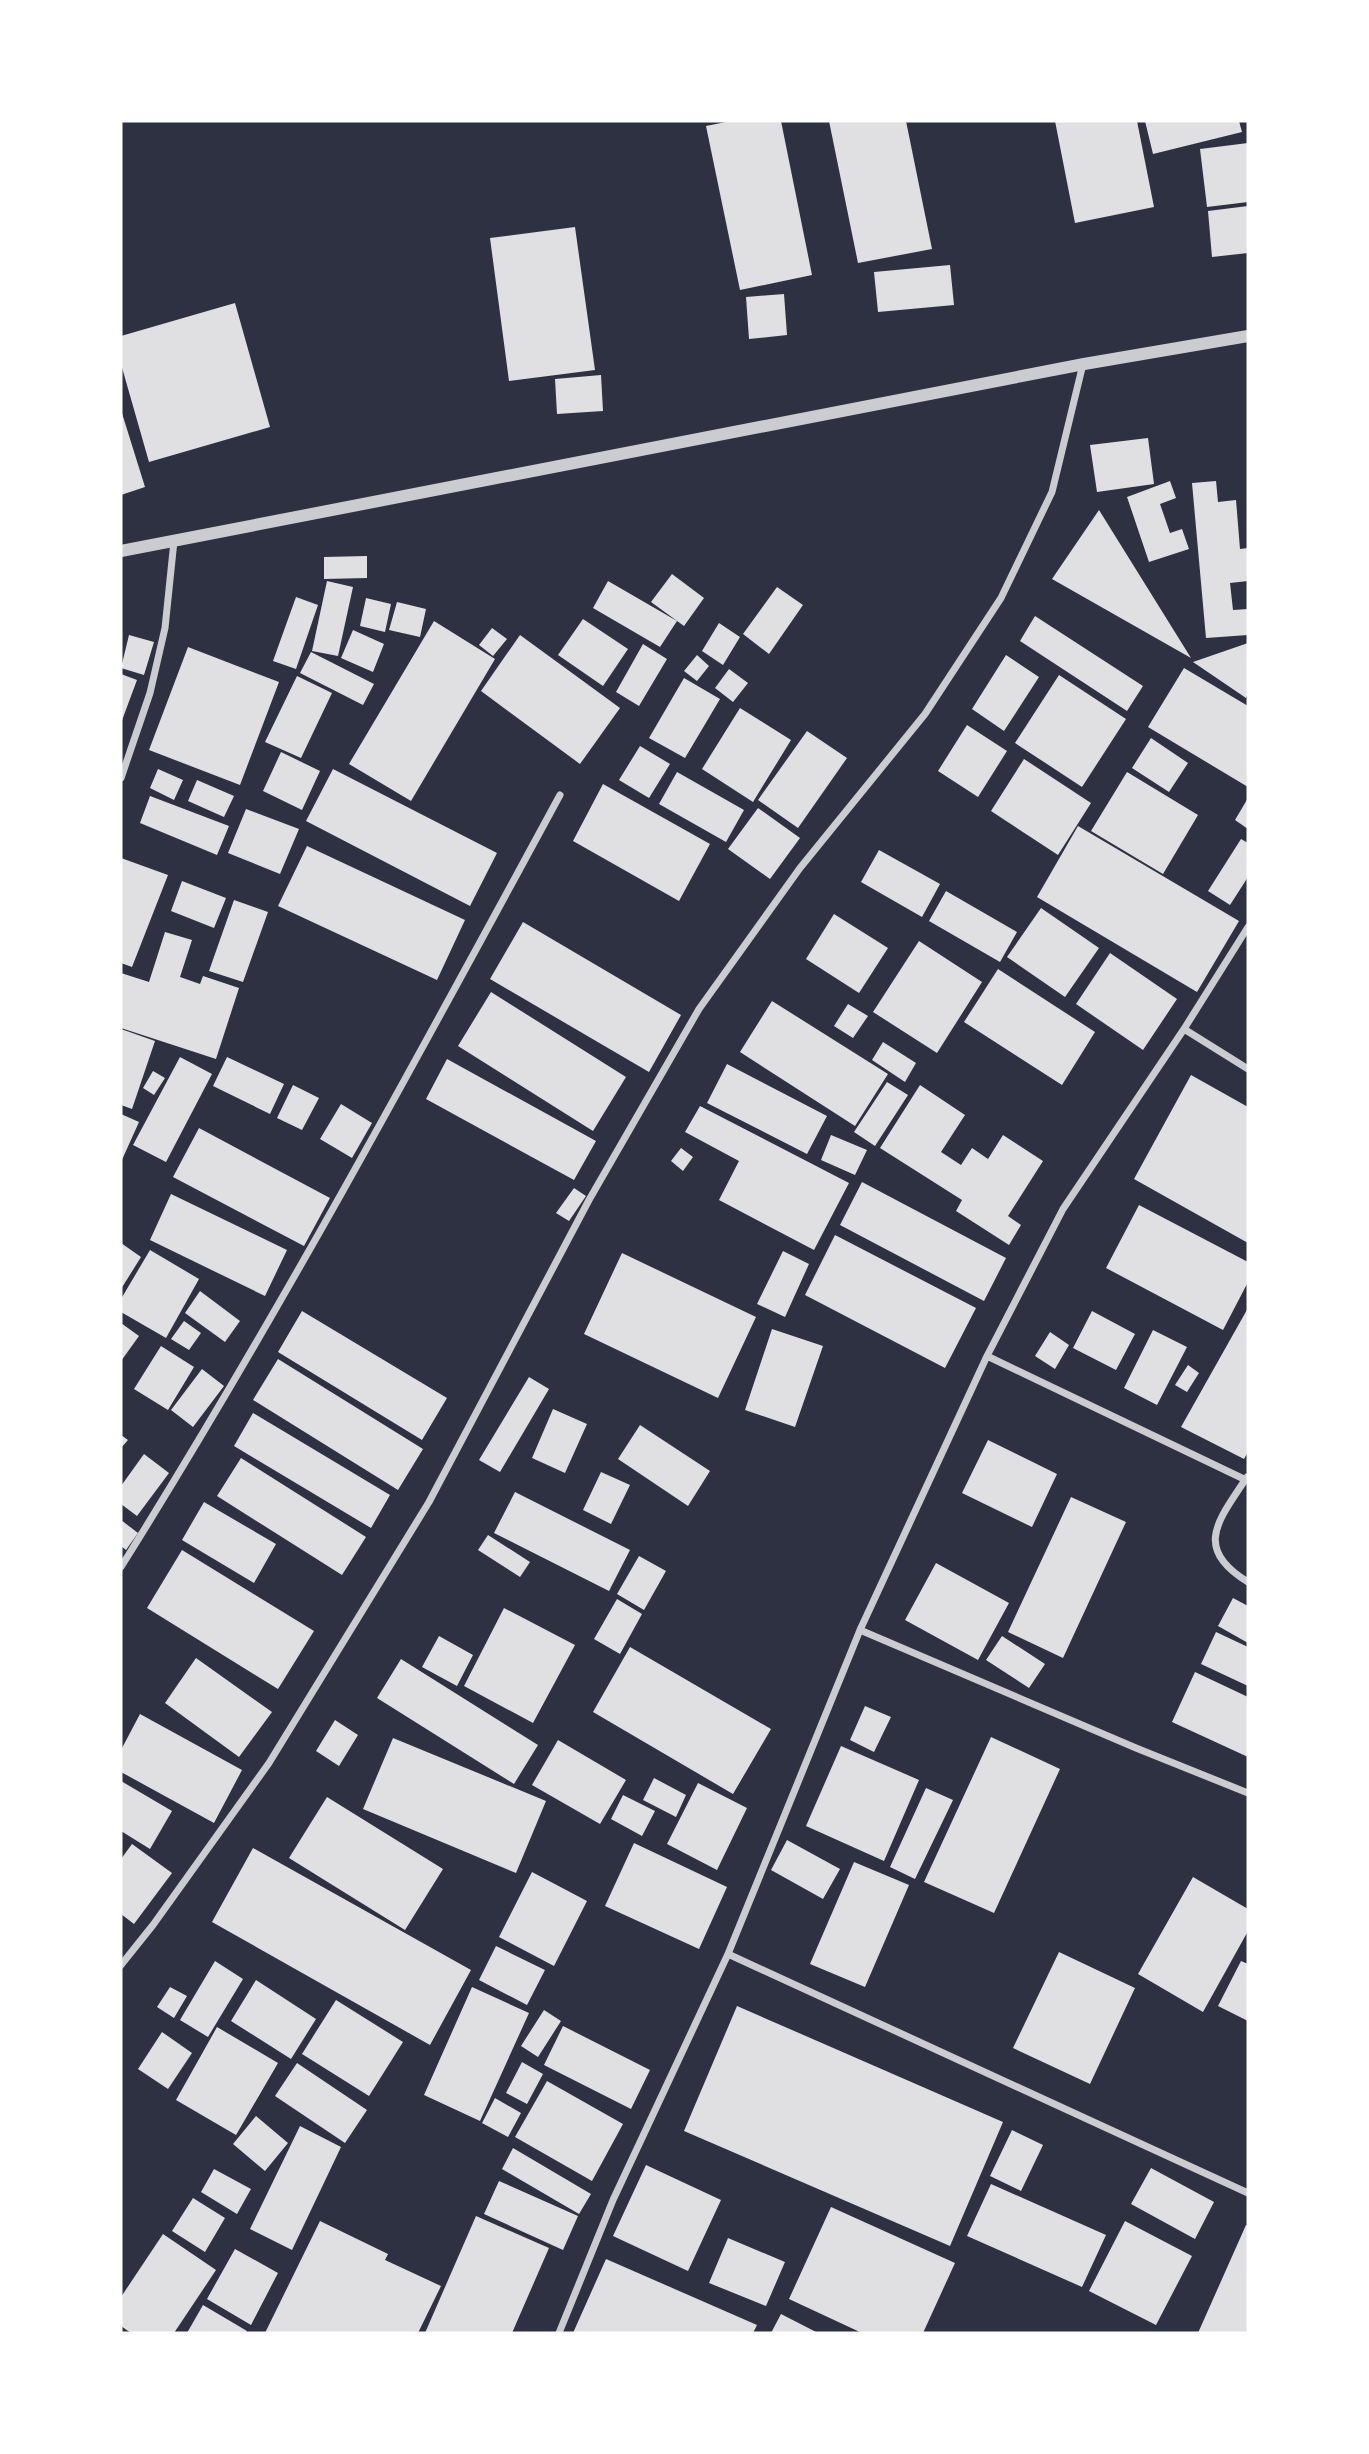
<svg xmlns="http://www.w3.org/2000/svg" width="1369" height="2454" viewBox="0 0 1369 2454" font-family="'Roboto Condensed',sans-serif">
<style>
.building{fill:#e0e0e3}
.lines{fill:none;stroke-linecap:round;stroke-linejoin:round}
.minor{stroke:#caccd0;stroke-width:7}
.tertiary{stroke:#caccd0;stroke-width:12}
</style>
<rect width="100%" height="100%" fill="#2d3142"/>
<path class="building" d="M 731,121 L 781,121 L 812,275 L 740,290 L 706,126 Z
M 829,121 L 906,121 L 932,249 L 858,263 Z
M 1055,121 L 1137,121 L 1154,207 L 1075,223 Z
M 1145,121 L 1239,121 L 1242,132 L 1153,154 Z
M 1248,143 L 1248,202 L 1207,207 L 1200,149 Z
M 1248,206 L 1248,253 L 1212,257 L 1208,211 Z
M 575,227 L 595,370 L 509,381 L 490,238 Z
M 950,265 L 954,305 L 878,312 L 874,272 Z
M 784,294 L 787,335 L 749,339 L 746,297 Z
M 235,303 L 270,427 L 149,462 L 121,364 L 121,336 Z
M 601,375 L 603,411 L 557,414 L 555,379 Z
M 121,410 L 145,487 L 121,495 Z
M 1148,438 L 1154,484 L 1097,492 L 1090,445 Z
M 1170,481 L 1176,498 L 1160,504 L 1170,533 L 1182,529 L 1189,549 L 1149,562 L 1127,497 Z
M 1216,481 L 1218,502 L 1236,500 L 1240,549 L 1248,548 L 1248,581 L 1230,583 L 1233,610 L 1248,609 L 1248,635 L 1206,638 L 1192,483 Z
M 1099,510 L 1191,658 L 1052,579 Z
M 367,556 L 367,578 L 324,579 L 324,557 Z
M 672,574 L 704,598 L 684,626 L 651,602 Z
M 327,581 L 353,587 L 338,656 L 312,651 Z
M 608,581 L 677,621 L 660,647 L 593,608 Z
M 777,587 L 803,605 L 769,654 L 743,634 Z
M 296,597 L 318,605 L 296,669 L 273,661 Z
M 366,598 L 391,604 L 385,632 L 360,626 Z
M 397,602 L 426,609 L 420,637 L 389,630 Z
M 1035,616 L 1143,686 L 1127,711 L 1020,641 Z
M 583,619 L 628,649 L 603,686 L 558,655 Z
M 434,621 L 495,659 L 411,801 L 349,764 Z
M 719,623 L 740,637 L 723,665 L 702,651 Z
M 492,628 L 507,639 L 493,656 L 479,645 Z
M 353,630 L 384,644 L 373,672 L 341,658 Z
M 129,635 L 154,642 L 144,675 L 121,668 Z
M 520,635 L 620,708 L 580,764 L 481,691 Z
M 1248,643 L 1248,693 L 1246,698 L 1193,662 Z
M 643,644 L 667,659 L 639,706 L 616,692 Z
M 188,647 L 279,682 L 240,785 L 149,750 Z
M 311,652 L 374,684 L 363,705 L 300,673 Z
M 697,655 L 709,666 L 697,681 L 684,671 Z
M 1006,655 L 1039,677 L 1004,731 L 972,709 Z
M 1184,668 L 1248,706 L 1248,787 L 1148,727 Z
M 729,669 L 748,683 L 733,702 L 715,688 Z
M 121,674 L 137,680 L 121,723 Z
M 1059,675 L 1126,719 L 1082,787 L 1015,743 Z
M 297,676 L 332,693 L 301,758 L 265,742 Z
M 684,678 L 720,699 L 685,758 L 649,738 Z
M 740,708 L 791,740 L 753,802 L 702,769 Z
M 967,725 L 1007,751 L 978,797 L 938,771 Z
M 807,731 L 847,758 L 798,828 L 758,800 Z
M 1151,738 L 1188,763 L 1169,792 L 1132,768 Z
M 640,746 L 670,764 L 649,798 L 619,780 Z
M 281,752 L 320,771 L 302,810 L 263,791 Z
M 1024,759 L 1091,803 L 1058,855 L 991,811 Z
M 158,769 L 183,780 L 174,800 L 150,788 Z
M 333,769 L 497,853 L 470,906 L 306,821 Z
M 677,772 L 744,810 L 726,842 L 659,804 Z
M 1127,772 L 1198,815 L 1163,874 L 1091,831 Z
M 197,780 L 234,796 L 224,817 L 188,801 Z
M 603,784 L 710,844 L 679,901 L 573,841 Z
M 150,796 L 229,826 L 217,855 L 140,823 Z
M 1248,798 L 1248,829 L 1235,820 Z
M 758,808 L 800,838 L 770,879 L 728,849 Z
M 246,809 L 299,829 L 280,874 L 228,853 Z
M 1078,826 L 1239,921 L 1197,992 L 1037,897 Z
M 1241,839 L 1248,843 L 1248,877 L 1230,905 L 1208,891 Z
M 307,846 L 465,920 L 437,980 L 278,906 Z
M 879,850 L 940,884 L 922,917 L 861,882 Z
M 121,858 L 168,875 L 132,967 L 121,963 Z
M 182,881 L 226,898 L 214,928 L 171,911 Z
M 946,891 L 1017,932 L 1000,962 L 929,921 Z
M 234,900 L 268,912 L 243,982 L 209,971 Z
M 1041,908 L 1099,948 L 1065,997 L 1007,957 Z
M 834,914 L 888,948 L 859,993 L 806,959 Z
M 523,922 L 681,1015 L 649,1072 L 490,979 Z
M 165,932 L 192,940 L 180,977 L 200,984 L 203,976 L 239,988 L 216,1059 L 121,1028 L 121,973 L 149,982 Z
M 919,941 L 982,982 L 937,1053 L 873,1012 Z
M 1110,953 L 1177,999 L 1143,1050 L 1076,1004 Z
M 998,969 L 1095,1032 L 1062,1085 L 964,1022 Z
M 491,992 L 626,1077 L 593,1131 L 458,1046 Z
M 772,1001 L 888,1074 L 855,1126 L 740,1052 Z
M 848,1004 L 868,1016 L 853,1038 L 834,1026 Z
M 121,1029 L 155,1041 L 132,1109 L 121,1105 Z
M 883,1042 L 916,1063 L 905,1082 L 872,1060 Z
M 180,1057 L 212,1074 L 166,1162 L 133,1145 Z
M 227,1057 L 284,1084 L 270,1114 L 213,1086 Z
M 447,1059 L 596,1141 L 574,1180 L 426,1099 Z
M 727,1064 L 827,1116 L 807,1154 L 707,1103 Z
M 153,1071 L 165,1078 L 154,1095 L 143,1088 Z
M 1191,1075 L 1248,1107 L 1248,1243 L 1134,1179 Z
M 887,1082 L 908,1095 L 875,1146 L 854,1132 Z
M 293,1085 L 319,1098 L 302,1130 L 277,1118 Z
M 920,1085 L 965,1115 L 941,1152 L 961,1165 L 972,1148 L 988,1159 L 1003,1135 L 1043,1161 L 1008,1216 L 1021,1225 L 1009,1245 L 956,1211 L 962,1200 L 880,1148 Z
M 341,1104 L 372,1123 L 352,1158 L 320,1139 Z
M 700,1106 L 849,1183 L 814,1250 L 719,1200 L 739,1161 L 685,1132 Z
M 121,1114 L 139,1122 L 121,1162 Z
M 199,1128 L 330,1198 L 304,1246 L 173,1177 Z
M 831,1135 L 867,1150 L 855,1175 L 821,1160 Z
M 681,1148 L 693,1157 L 683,1171 L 671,1161 Z
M 862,1182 L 1006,1258 L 984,1301 L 840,1225 Z
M 574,1188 L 586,1196 L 569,1221 L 556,1213 Z
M 171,1194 L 287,1250 L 265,1296 L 150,1240 Z
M 1139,1205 L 1248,1262 L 1248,1282 L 1223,1330 L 1106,1268 Z
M 835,1235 L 976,1308 L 945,1368 L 805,1295 Z
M 121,1243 L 141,1257 L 121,1289 Z
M 150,1250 L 199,1279 L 166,1338 L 121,1312 L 121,1299 Z
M 783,1251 L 809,1264 L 785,1317 L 757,1304 Z
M 622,1253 L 756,1317 L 718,1398 L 584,1334 Z
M 200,1291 L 240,1321 L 225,1342 L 185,1313 Z
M 1248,1308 L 1248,1452 L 1244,1459 L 1181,1427 Z
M 302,1311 L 447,1398 L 422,1440 L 278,1352 Z
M 1092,1311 L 1135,1334 L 1116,1370 L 1073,1348 Z
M 184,1321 L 201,1333 L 189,1350 L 171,1339 Z
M 121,1323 L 139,1336 L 121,1361 Z
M 772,1329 L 823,1346 L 795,1427 L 745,1410 Z
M 1153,1330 L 1187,1347 L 1157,1405 L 1124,1388 Z
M 1050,1332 L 1069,1345 L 1055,1369 L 1035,1356 Z
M 161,1346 L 194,1367 L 168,1410 L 134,1389 Z
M 278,1359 L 423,1449 L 398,1490 L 253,1400 Z
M 1188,1365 L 1199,1373 L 1187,1392 L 1175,1385 Z
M 202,1369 L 224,1386 L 193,1427 L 171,1410 Z
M 529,1377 L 549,1389 L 500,1472 L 479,1460 Z
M 553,1409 L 587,1424 L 565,1473 L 532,1458 Z
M 253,1413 L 390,1495 L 371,1528 L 234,1446 Z
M 640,1425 L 710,1471 L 688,1506 L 618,1459 Z
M 121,1435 L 128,1440 L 121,1448 Z
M 988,1440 L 1057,1474 L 1032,1527 L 962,1493 Z
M 144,1454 L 169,1473 L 137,1516 L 121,1504 L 121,1486 Z
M 241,1458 L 366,1537 L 342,1575 L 217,1496 Z
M 601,1472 L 630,1485 L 611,1524 L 583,1510 Z
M 515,1492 L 630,1550 L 609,1591 L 494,1533 Z
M 1071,1497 L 1126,1522 L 1063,1658 L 1008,1632 Z
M 204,1502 L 276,1544 L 254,1583 L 182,1540 Z
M 121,1520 L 138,1533 L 126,1550 L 121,1546 Z
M 488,1535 L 530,1562 L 520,1577 L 478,1550 Z
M 182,1550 L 314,1631 L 278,1689 L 147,1608 Z
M 639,1556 L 666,1571 L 644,1610 L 617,1594 Z
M 936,1563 L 1009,1603 L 978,1660 L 905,1620 Z
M 1233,1598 L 1248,1606 L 1248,1643 L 1218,1626 Z
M 617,1599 L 642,1614 L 620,1654 L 594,1639 Z
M 504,1608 L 575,1645 L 533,1723 L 464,1686 Z
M 1216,1632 L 1248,1647 L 1248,1686 L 1201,1664 Z
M 439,1636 L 473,1655 L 457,1686 L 422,1667 Z
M 1002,1636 L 1045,1664 L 1029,1688 L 986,1660 Z
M 630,1647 L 771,1729 L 733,1794 L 593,1712 Z
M 196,1658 L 272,1712 L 239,1757 L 165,1703 Z
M 401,1659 L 538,1745 L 514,1784 L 377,1698 Z
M 1195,1672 L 1248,1697 L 1248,1757 L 1172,1722 Z
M 865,1706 L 891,1717 L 874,1752 L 850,1740 Z
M 140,1714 L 242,1770 L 214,1823 L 121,1772 L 121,1750 Z
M 335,1720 L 358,1735 L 339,1766 L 316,1751 Z
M 991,1737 L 1060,1769 L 994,1913 L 924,1882 Z
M 393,1738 L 546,1801 L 516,1873 L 363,1809 Z
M 558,1740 L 626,1780 L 600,1824 L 532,1785 Z
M 841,1746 L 919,1780 L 884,1861 L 806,1826 Z
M 654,1778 L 686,1795 L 676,1817 L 643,1800 Z
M 121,1781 L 172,1811 L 150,1849 L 121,1831 Z
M 698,1783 L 747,1808 L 717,1870 L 667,1844 Z
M 926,1788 L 953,1800 L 915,1879 L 890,1867 Z
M 623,1795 L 655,1811 L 642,1836 L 611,1819 Z
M 327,1797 L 443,1869 L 405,1930 L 289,1858 Z
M 787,1840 L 840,1869 L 823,1899 L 771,1870 Z
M 634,1843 L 727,1887 L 699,1949 L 605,1906 Z
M 132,1844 L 172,1873 L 134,1924 L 121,1914 L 121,1859 Z
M 253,1848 L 471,1970 L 430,2045 L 212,1922 Z
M 854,1862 L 909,1885 L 865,1987 L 810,1964 Z
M 532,1872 L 587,1901 L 554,1966 L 499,1937 Z
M 1193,1877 L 1248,1909 L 1248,1931 L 1203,2012 L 1138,1974 Z
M 496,1946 L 545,1970 L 527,2005 L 479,1980 Z
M 1059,1952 L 1135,1988 L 1090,2084 L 1013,2048 Z
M 215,1961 L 243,1979 L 208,2037 L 180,2020 Z
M 1241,1961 L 1248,1964 L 1248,2021 L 1218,2006 Z
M 256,1980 L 316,2019 L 291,2059 L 231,2021 Z
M 170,1987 L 187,1996 L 174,2018 L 157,2007 Z
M 472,1987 L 529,2013 L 480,2121 L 424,2095 Z
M 336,2000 L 403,2042 L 369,2096 L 302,2054 Z
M 737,2006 L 1003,2122 L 950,2246 L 684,2131 Z
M 544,2010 L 561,2021 L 538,2057 L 521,2046 Z
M 563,2026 L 650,2070 L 631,2109 L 544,2065 Z
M 217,2027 L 278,2063 L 236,2135 L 176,2100 Z
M 162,2032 L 192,2053 L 168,2089 L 138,2069 Z
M 522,2062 L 543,2074 L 527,2104 L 506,2093 Z
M 297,2063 L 367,2110 L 345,2143 L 275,2096 Z
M 547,2081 L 623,2124 L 592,2181 L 515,2137 Z
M 495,2098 L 521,2113 L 508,2137 L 482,2123 Z
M 256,2116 L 288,2143 L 265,2171 L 233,2144 Z
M 300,2126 L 341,2147 L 292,2250 L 250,2229 Z
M 1012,2130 L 1043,2145 L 1021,2191 L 990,2176 Z
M 513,2148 L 591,2194 L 579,2214 L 502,2169 Z
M 646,2165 L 721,2200 L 688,2271 L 613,2236 Z
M 1151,2168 L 1214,2202 L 1195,2239 L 1131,2204 Z
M 214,2169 L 251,2189 L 237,2214 L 201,2192 Z
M 499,2181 L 578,2216 L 563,2250 L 484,2214 Z
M 991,2184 L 1106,2235 L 1082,2287 L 967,2236 Z
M 193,2198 L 225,2218 L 205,2252 L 172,2231 Z
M 831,2207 L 955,2263 L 923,2333 L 862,2333 L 789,2299 Z
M 476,2216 L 549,2248 L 512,2333 L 425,2333 Z
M 320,2221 L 388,2254 L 385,2260 L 441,2286 L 418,2333 L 265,2333 Z
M 1125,2221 L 1192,2256 L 1156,2325 L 1089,2291 Z
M 1246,2225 L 1248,2226 L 1248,2333 L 1198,2333 Z
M 163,2234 L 216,2270 L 174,2333 L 131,2333 L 121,2326 L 121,2297 Z
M 728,2238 L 785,2262 L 766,2306 L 709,2283 Z
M 235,2249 L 278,2273 L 251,2325 L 207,2299 Z
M 606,2259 L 757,2325 L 753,2333 L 573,2333 Z
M 203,2305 L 247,2331 L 245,2333 L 187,2333 Z
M 781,2314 L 818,2333 L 771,2333 Z"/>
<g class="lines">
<path class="minor" d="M 121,778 L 150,693 L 165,628 L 174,541
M 1184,1029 L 1248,1069
M 987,1356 L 1246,1480
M 1247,1477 C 1219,1520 1192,1548 1248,1582
M 121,1567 C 278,1316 419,1055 560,795
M 860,1630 L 1136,1748 L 1248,1793
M 728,1954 L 1248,2193
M 121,1965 L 153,1925 L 269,1763 L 429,1502 L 589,1200 L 699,1009 L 800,868 L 925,714 L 1001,598 L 1052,492 L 1083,364
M 559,2333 L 613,2200 L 728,1954 L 860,1630 L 987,1356 L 1063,1209 L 1184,1029 L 1248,927"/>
<path class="tertiary" d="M 121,551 L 1084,364 L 1248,336"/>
</g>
<rect width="1369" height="2454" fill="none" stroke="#ffffff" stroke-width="245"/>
</svg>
